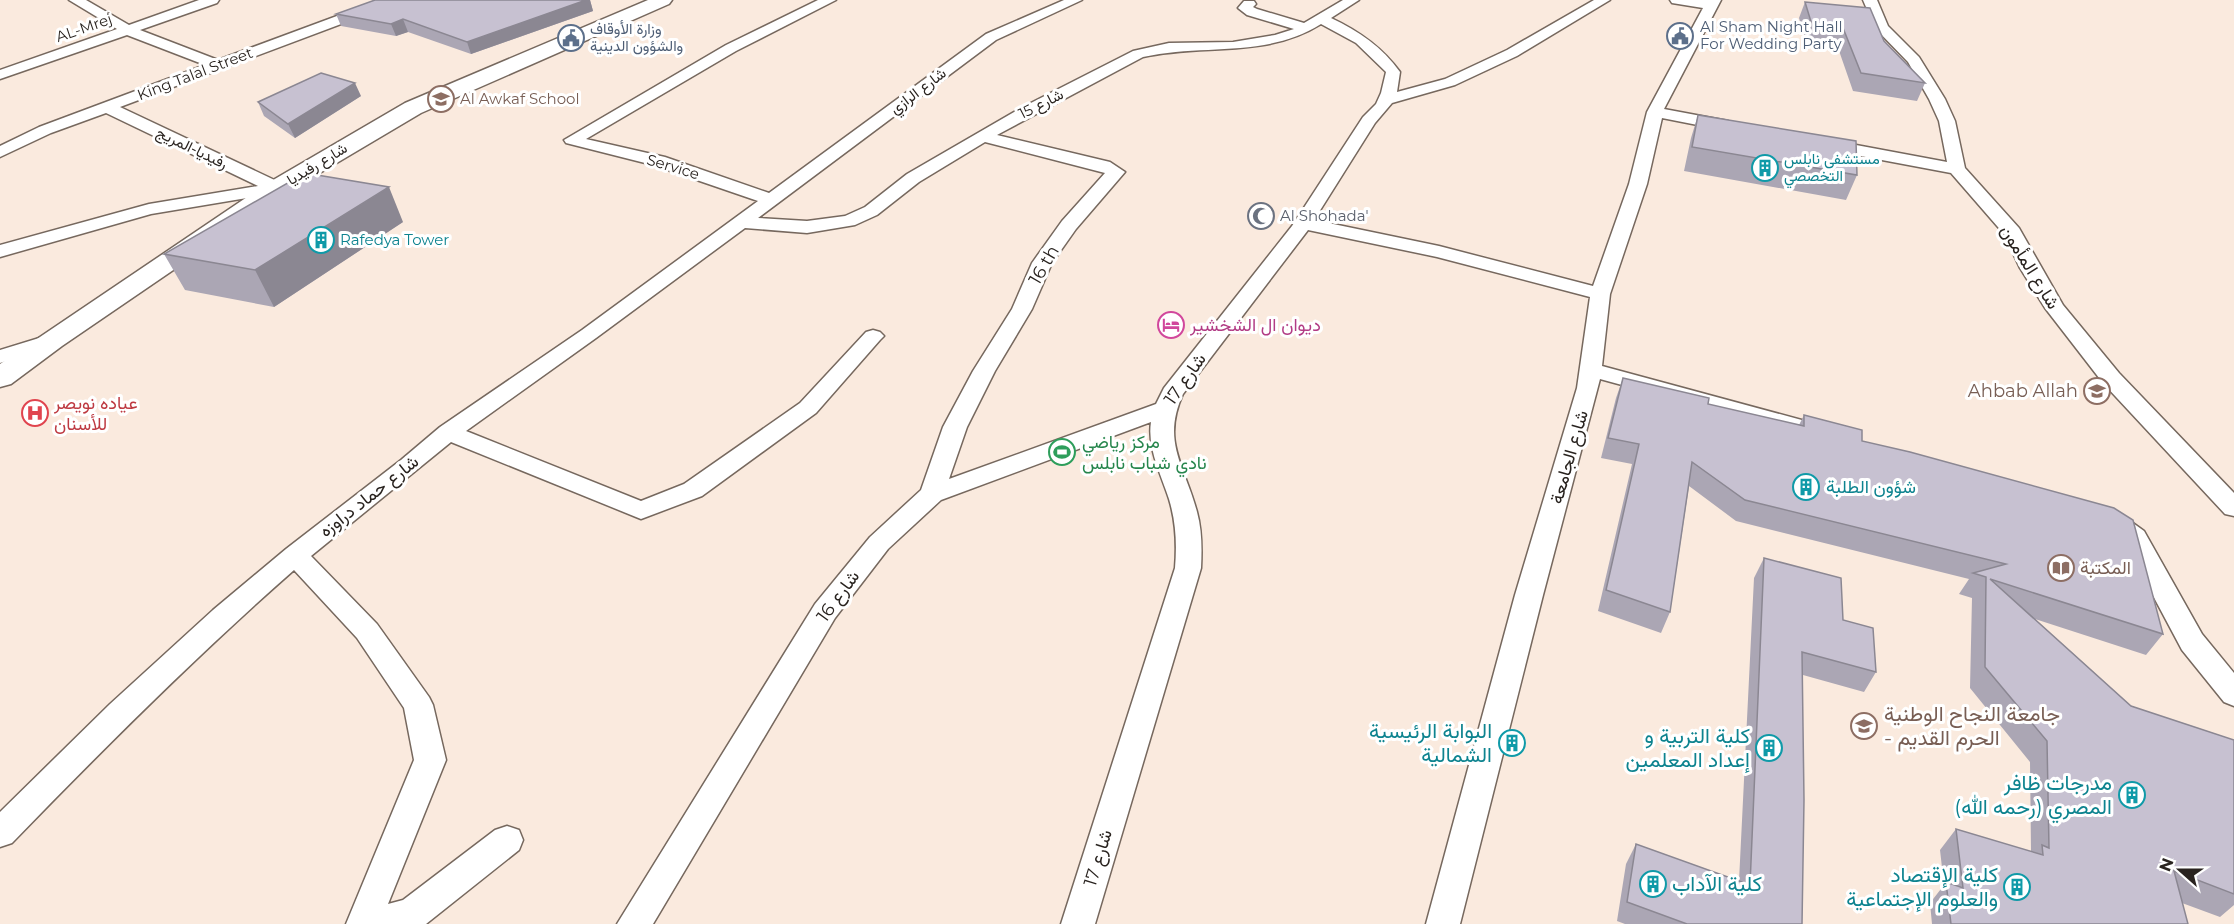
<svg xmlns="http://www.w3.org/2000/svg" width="2234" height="924" viewBox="0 0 2234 924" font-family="Montserrat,Vazirmatn,sans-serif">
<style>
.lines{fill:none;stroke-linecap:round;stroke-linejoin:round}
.street-casing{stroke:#76685e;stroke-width:3}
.secondary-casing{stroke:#76685e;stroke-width:3}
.street{fill:#fff;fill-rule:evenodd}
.secondary{fill:#fff;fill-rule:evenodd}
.wall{fill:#aba6b4}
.shaded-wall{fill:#8b8792}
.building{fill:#c7c1d1;stroke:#8b8792;stroke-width:1.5}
.labels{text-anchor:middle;stroke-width:6;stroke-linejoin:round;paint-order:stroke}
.far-service-label{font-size:15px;fill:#4e5e75;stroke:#fff;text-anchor:start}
.far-street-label{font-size:15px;fill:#29231f;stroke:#fff}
.far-education-label{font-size:15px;fill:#785e54;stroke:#fff;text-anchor:start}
.far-culture-label{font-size:15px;fill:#0d838f;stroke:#fff;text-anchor:start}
.far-worship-label{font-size:15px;fill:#5b616d;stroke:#fff;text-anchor:start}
.street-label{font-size:18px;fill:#29231f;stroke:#fff}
.hotel-label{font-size:18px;fill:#b23c85;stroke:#fff;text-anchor:start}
.education-label{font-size:18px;fill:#785e54;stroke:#fff;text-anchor:end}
.health-label{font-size:18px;fill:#be3a42;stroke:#fff;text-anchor:start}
.leisure-label{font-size:18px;fill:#27864d;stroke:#fff;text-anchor:start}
.culture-label{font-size:18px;fill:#0d838f;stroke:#fff;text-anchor:start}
.near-education-label{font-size:21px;fill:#785e54;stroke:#fff;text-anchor:start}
.near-culture-label{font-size:21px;fill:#0d838f;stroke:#fff;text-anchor:end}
</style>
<rect width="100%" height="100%" fill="#faeade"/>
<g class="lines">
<defs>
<path id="street" d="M 69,0 L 86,0 L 129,25 L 199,0 L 219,0 L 217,3 L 140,30 L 218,60 L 380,0 L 399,0 L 397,3 L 120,107 L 283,184 L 286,188 L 283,192 L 151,214 L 0,257 L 0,245 L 149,204 L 258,186 L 106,113 L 51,133 L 0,157 L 0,146 L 39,127 L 205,65 L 127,35 L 0,79 L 0,70 L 117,29 Z
M 818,0 L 836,0 L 736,51 L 586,139 L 665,157 L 769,193 L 986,34 L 1064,0 L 1082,0 L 996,40 L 758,218 L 807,221 L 845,216 L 865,207 L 907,174 L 1021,108 L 1133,51 L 1169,43 L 1233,42 L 1275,35 L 1294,29 L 1247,15 L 1238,8 L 1244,1 L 1254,1 L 1256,4 L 1253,7 L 1257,9 L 1304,23 L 1343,0 L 1359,0 L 1331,18 C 1359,31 1382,47 1400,72 L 1397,92 L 1445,79 L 1507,50 L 1594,0 L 1610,0 L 1517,56 L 1455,85 L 1392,103 L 1375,123 L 1314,220 L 1439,246 L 1593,286 L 1629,184 L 1647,112 L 1703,8 L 1672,3 L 1670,0 L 1721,0 L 1664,109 L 1728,121 L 1736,126 L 1728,131 L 1662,118 L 1647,184 L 1610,294 L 1602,366 L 1809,422 L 1813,427 L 1809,432 L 1801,434 L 1600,379 L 1543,595 L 1460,924 L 1426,924 L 1515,595 L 1577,388 L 1590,297 L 1437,257 L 1308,230 L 1183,394 C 1161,442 1185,466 1197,512 C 1202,530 1202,549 1201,568 L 1095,924 L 1061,924 L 1175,568 C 1177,544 1176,522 1169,499 C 1161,474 1147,448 1151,422 L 941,500 L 888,549 L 835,618 L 653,924 L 617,924 L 815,604 L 870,537 L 921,490 L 943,427 L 973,371 L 1012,309 L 1032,263 L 1062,221 L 1105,173 L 985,142 L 919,182 L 877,215 L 855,225 L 807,233 L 745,228 L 596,338 L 466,431 L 641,501 L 684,484 L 800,403 L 866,332 L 873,330 L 880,332 L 884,336 L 880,340 L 816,413 L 702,496 L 641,519 L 451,442 L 311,556 L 377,624 L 429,697 L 433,705 L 446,760 L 388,904 L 403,900 L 495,830 L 507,826 L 519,830 L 523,840 L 519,850 L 426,924 L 346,924 L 414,760 L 404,708 L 357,638 L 294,570 C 195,657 103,749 12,843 L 0,847 L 0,812 L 110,704 L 213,610 L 286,549 L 401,460 L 440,427 L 582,330 L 758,201 L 653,165 L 566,143 L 564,140 L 726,45 ZM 1321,24 L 1356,43 L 1386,72 L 1381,93 L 1376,104 L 1363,117 L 1292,226 L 1164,388 L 1156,404 L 949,479 L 967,427 L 995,371 L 1032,309 L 1052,263 L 1076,229 L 1125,172 L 1110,162 L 997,135 L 1143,57 C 1204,43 1265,59 1321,24 Z
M 1863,0 L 1877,0 L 1888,26 L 1919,57 L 1945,99 L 1955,121 L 1965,168 L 2019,228 L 2063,305 L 2119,373 L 2234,493 L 2234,516 L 2225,514 L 2103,383 L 2045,308 L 2020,268 L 2004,234 L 1951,173 L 1818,148 L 1816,144 L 1824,139 L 1947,162 L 1939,121 L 1929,99 L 1908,62 L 1875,28 Z
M 49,335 L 56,337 L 60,341 L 56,345 L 0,363 L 0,350 Z
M 2117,515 L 2126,518 L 2144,531 L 2202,634 L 2234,673 L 2234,706 L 2224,702 L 2182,650 L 2125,543 L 2108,530 L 2104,524 L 2108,518 Z"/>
<path id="secondary" d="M 648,0 L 672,0 L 669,4 L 421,113 L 286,193 L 62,346 L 11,384 L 0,387 L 0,364 L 268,183 L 405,103 Z"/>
</defs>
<use href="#street" class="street-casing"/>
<use href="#secondary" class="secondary-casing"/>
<use href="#street" class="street"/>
<use href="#secondary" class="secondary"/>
</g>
<path class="wall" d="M 375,0 L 590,0 L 593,11 L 471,54 L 408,32 L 396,36 L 341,26 L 336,14 Z
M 1805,2 L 1884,41 L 1925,83 L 1917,101 L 1853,91 L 1837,45 L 1806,41 L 1799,18 Z
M 361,96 L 295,138 L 264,116 L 258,102 Z
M 1698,115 L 1857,175 L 1846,200 L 1684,171 L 1691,138 Z
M 403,222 L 274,307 L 185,290 L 164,254 Z
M 1623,378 L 1708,404 L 1799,425 L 1804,415 L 1862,441 L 2163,634 L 2146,655 L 2035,619 L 2131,706 L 2234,740 L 2234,905 L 2220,917 L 2182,903 L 2188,924 L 1932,924 L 1930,903 L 1944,885 L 1940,850 L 1956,829 L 2031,852 L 2030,762 L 1970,688 L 1972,598 L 1959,594 L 1969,579 L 1736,521 L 1689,486 L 1670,612 L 1661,633 L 1598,611 L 1632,464 L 1601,458 L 1616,398 Z
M 1764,558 L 1843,620 L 1876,672 L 1864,692 L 1803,675 L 1802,924 L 1625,924 L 1617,921 L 1626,864 L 1636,844 L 1739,881 L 1754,578 Z"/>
<path class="shaded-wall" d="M 586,0 L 590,0 L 593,11 L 471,54 L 467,42 Z
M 403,19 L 408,32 L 396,36 L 391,24 Z
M 355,83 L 361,96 L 295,138 L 288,124 Z
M 389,187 L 403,222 L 274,307 L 255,270 Z"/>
<path class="building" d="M 375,0 L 586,0 L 467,42 L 403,19 L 391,24 L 336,14 Z
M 1805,2 L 1870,8 L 1884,41 L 1925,83 L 1861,73 L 1843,28 L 1812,25 Z
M 321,73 L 355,83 L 288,124 L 258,102 Z
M 1698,115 L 1856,141 L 1857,175 L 1692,147 Z
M 305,173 L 389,187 L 255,270 L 164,254 Z
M 1623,378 L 1709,398 L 1708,404 L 1804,426 L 1804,415 L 1862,430 L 1862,441 L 1910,452 L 2114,508 L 2133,520 L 2163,634 L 1990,579 L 2131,706 L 2234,740 L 2234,894 L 2174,871 L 2188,924 L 1951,924 L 1946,882 L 1963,888 L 1956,829 L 2043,855 L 2042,845 L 2049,848 L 2047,741 L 1985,667 L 1986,577 L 1973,573 L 2006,564 L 1745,500 L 1692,462 L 1670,612 L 1606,590 L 1639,444 L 1608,438 Z
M 1764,558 L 1841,578 L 1843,620 L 1873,628 L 1876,672 L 1802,652 L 1804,800 L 1802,924 L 1687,924 L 1627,902 L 1636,844 L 1750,885 Z"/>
<defs>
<symbol id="civic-ring" viewBox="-11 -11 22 22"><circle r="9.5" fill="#fff" stroke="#5c6f8a" stroke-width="1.5"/><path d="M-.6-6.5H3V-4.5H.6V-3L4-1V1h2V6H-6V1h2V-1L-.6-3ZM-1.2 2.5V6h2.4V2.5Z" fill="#5c6f8a"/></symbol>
<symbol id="school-ring" viewBox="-11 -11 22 22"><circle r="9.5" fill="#fff" stroke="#8d6e63" stroke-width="1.5"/><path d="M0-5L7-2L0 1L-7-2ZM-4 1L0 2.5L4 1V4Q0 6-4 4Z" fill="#8d6e63"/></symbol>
<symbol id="building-ring" viewBox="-11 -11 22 22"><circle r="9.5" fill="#fff" stroke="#0f9aa8" stroke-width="1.5"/><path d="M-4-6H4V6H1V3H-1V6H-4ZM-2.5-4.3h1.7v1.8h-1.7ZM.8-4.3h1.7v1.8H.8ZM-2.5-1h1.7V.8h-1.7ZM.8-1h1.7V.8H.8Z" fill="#0f9aa8"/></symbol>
<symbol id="mosque-ring" viewBox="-11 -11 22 22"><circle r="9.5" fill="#fff" stroke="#6b7280" stroke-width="1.5"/><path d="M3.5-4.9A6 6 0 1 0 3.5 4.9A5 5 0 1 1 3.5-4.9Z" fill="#6b7280"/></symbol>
<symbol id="hotel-ring" viewBox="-11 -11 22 22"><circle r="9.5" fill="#fff" stroke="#d1479c" stroke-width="1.5"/><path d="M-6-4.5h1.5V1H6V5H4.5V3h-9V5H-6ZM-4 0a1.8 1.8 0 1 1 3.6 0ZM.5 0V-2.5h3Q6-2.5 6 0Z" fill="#d1479c"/></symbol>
<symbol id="hospital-ring" viewBox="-11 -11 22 22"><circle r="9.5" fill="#fff" stroke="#e0444e" stroke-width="1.5"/><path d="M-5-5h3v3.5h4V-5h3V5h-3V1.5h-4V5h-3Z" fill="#e0444e"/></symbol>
<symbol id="stadium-ring" viewBox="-11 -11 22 22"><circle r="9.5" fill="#fff" stroke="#2e9e5b" stroke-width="1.5"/><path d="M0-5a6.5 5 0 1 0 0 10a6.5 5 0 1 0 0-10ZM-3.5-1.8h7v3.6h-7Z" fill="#2e9e5b"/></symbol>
<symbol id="library-ring" viewBox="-11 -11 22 22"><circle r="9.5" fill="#fff" stroke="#8d6e63" stroke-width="1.5"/><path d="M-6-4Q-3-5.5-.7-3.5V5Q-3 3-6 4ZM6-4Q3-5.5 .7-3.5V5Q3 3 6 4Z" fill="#8d6e63"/></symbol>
<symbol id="university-ring" viewBox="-11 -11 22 22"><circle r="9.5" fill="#fff" stroke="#8d6e63" stroke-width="1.5"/><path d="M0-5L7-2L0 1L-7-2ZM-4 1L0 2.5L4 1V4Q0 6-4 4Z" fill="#8d6e63"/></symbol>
</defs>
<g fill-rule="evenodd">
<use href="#civic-ring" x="1665" y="21" width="30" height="30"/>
<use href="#civic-ring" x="556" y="23" width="30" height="30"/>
<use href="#school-ring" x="426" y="84" width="30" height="30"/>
<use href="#building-ring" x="1750" y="153" width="30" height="30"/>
<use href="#mosque-ring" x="1246" y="201" width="30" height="30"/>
<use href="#building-ring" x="306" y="225" width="30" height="30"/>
<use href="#hotel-ring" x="1156" y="310" width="30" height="30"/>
<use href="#school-ring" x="2082" y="376" width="30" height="30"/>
<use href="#hospital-ring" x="20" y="398" width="30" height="30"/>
<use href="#stadium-ring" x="1047" y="437" width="30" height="30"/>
<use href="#building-ring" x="1791" y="472" width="30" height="30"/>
<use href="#library-ring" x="2046" y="553" width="30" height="30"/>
<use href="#university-ring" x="1849" y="711" width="30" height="30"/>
<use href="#building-ring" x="1497" y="728" width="30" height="30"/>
<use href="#building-ring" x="1754" y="733" width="30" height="30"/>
<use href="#building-ring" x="2117" y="780" width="30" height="30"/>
<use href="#building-ring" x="1638" y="869" width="30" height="30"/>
<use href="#building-ring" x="2002" y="872" width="30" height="30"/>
</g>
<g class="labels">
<g class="far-service-label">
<text x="1700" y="32">Al Sham Night Hall<tspan x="1700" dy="17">For Wedding Party</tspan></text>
<text x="590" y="34">وزارة الأوقاف<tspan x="590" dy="17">والشؤون الدينية</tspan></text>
</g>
<g class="far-street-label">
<text transform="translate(84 28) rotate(-19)" y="5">AL-Mrej</text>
<text transform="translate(195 74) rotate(-21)" y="5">King Talal Street</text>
<text transform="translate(918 91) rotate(-37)" y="5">شارع الرازي</text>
<text transform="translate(1041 104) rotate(-27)" y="5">شارع 15</text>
<text transform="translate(192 148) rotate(26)" y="5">رفيديا-المريج</text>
<text transform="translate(317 164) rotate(-31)" y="5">شارع رفيديا</text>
<text transform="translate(673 167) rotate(17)" y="5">Service</text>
</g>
<g class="far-education-label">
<text x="460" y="104">Al Awkaf School</text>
</g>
<g class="far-culture-label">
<text x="1784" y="164">مستشفى نابلس<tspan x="1784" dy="17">التخصصي</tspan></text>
<text x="340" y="245">Rafedya Tower</text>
</g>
<g class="far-worship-label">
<text x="1280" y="221">Al Shohada'</text>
</g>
<g class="street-label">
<text transform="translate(1044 265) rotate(-60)" y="6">16 th</text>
<text transform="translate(2030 267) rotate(58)" y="6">شارع المأمون</text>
<text transform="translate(1185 379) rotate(-55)" y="6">شارع 17</text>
<text transform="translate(1569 457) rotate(-74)" y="6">شارع الجامعة</text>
<text transform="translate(369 496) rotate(-38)" y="6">شارع حماد دراوزه</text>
<text transform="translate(838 596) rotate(-54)" y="6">شارع 16</text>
<text transform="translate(1098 858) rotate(-73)" y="6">شارع 17</text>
</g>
<g class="hotel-label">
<text x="1190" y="331">ديوان ال الشخشير</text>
</g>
<g class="education-label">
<text x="2078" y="397">Ahbab Allah</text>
<text x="2080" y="574" text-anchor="start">المكتبة</text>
</g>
<g class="health-label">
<text x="54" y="409">عياده نويصر<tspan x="54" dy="21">للأسنان</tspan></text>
</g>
<g class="leisure-label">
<text x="1082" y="448">مركز رياضي<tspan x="1082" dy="21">نادي شباب نابلس</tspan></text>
</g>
<g class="culture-label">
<text x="1826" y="493">شؤون الطلبة</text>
</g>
<g class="near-education-label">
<text x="1884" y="721">جامعة النجاح الوطنية<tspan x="1884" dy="24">- الحرم القديم</tspan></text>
</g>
<g class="near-culture-label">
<text x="1492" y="738">البوابة الرئيسية<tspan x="1492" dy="24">الشمالية</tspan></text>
<text x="1750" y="743">كلية التربية و<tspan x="1750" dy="24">إعداد المعلمين</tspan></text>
<text x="2112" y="790">مدرجات ظافر<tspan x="2112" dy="24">المصري (رحمه الله)</tspan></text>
<text x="1998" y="882">كلية الإقتصاد<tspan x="1998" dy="24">والعلوم الإجتماعية</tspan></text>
<text x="1672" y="891" text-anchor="start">كلية الآداب</text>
</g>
</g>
<g transform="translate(2180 870) rotate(291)" stroke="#ffffff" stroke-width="4.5" paint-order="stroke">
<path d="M0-4.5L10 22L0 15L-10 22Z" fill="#29231f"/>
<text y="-9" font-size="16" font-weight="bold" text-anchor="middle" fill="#29231f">N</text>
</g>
</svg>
